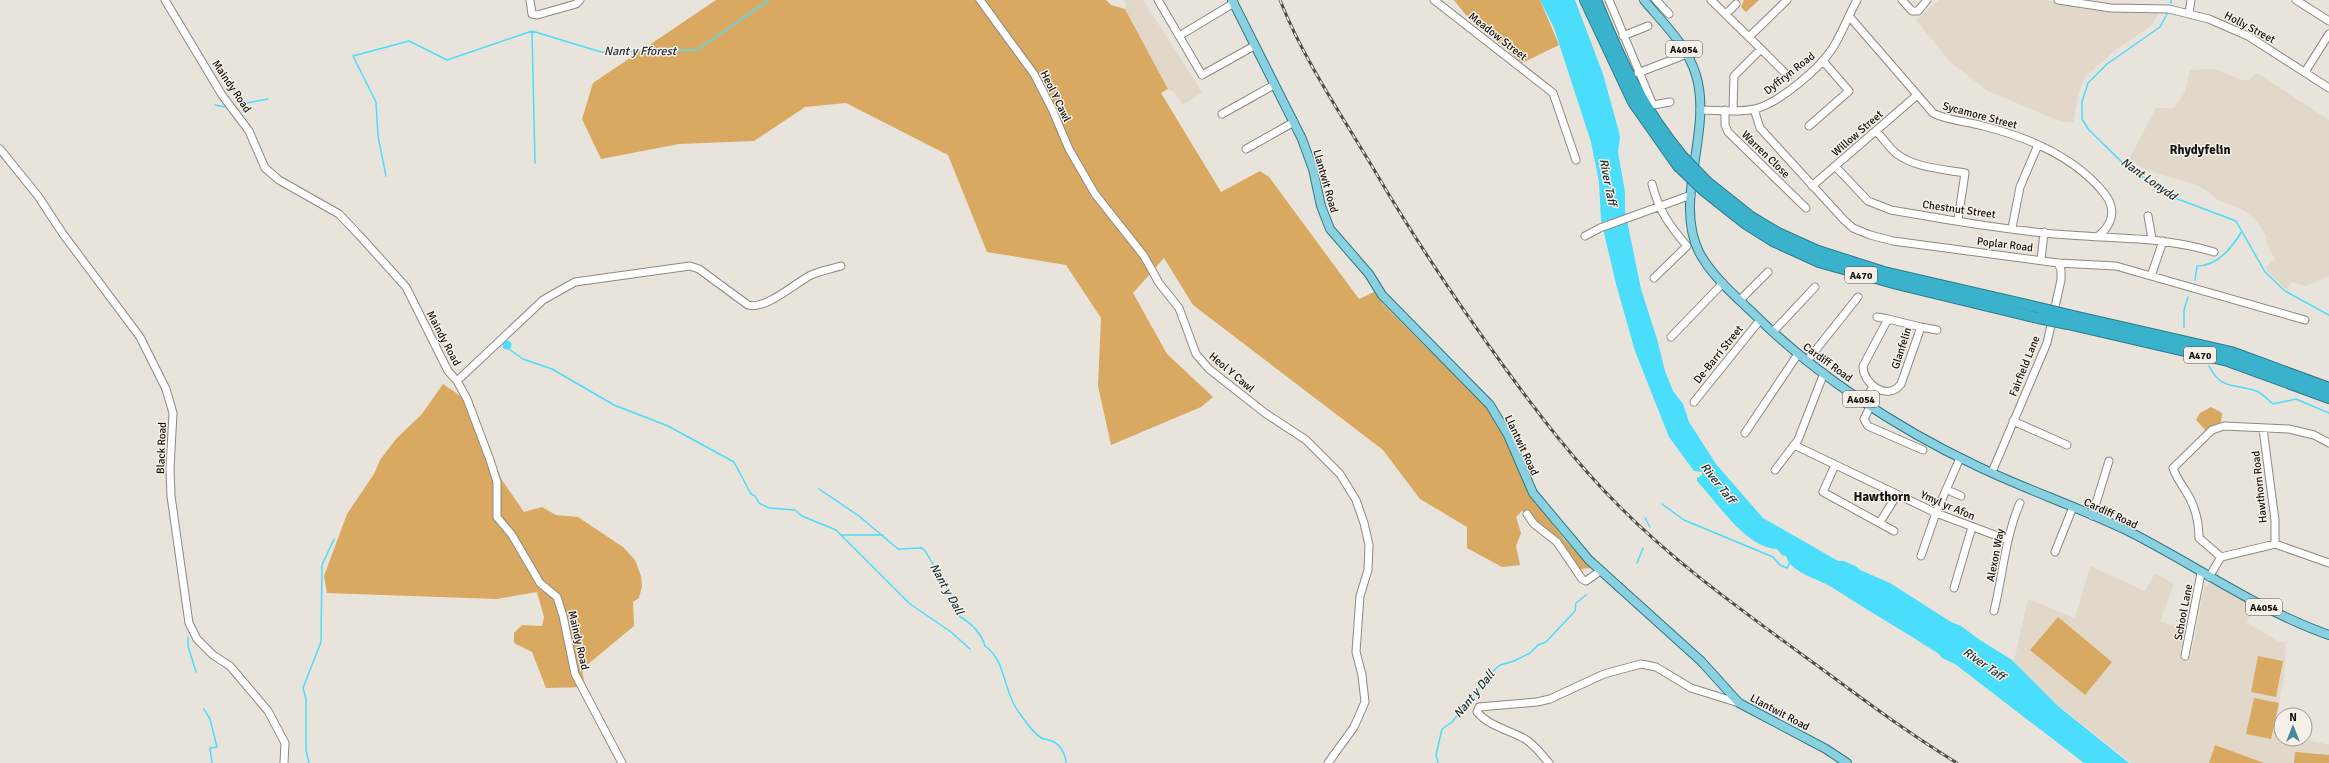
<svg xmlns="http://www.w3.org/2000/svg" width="2329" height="763" viewBox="0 0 2329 763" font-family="Signika,sans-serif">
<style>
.built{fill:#e2d8ca}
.green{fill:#d9a961}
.water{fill:#4addfc}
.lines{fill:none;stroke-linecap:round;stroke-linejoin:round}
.stream{stroke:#4addfc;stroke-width:1.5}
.minor-casing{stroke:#8e8982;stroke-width:9}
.major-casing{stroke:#2d7a8a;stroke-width:10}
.highway-casing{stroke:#2d7a8a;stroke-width:12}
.minor{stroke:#fff;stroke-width:7}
.major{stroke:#89d1e0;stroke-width:8}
.highway{stroke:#3bb2cc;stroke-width:10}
.rail-casing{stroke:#514e49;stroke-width:3}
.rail{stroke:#f6f0e9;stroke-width:1.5;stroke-dasharray:4.5;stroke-linecap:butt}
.highway-bridge-casing{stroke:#2d7a8a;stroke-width:12;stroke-linecap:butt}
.highway-bridge{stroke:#3bb2cc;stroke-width:10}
.labels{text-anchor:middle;stroke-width:3;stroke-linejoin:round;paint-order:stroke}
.shield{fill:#f6f0e9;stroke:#585550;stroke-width:1}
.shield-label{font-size:10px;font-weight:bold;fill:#14120f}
.street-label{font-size:11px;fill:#14120f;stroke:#f6f0e9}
.water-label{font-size:12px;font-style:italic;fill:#193137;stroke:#f6f0e9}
.quarter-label{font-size:13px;font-weight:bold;fill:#14120f;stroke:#f6f0e9}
</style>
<rect width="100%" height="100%" fill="#e8e3db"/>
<path class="built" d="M 1124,0 L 1143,0 L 1202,92 L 1183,105 L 1174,92 L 1168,89 L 1125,9 L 1127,5 Z
M 1939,0 L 2047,0 L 2068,5 L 2158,11 L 2158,14 L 2151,26 L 2117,49 L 2086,76 L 2079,92 L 2073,122 L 2062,122 L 1988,91 L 1950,62 L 1916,20 Z
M 2216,69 L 2241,80 L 2249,80 L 2257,73 L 2329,120 L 2329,276 L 2306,286 L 2291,282 L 2287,290 L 2265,268 L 2275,259 L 2267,245 L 2266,235 L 2254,218 L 2241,209 L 2218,200 L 2204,189 L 2191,183 L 2146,170 L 2129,159 L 2156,108 L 2174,108 L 2185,92 L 2190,70 Z
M 2090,566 L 2145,591 L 2155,573 L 2174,584 L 2160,621 L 2186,630 L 2181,655 L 2191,657 L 2204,587 L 2212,583 L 2255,607 L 2246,622 L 2279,642 L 2286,642 L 2284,675 L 2274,732 L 2281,734 L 2281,739 L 2304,739 L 2329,745 L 2329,763 L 2132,763 L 2059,706 L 2028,678 L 2014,661 L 2028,599 L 2075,618 Z"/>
<path class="green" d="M 716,0 L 1106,0 L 1111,5 L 1125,9 L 1168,89 L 1161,93 L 1221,192 L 1260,171 L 1269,177 L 1359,299 L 1374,292 L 1383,304 L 1486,407 L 1503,435 L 1530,495 L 1564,539 L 1591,568 L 1580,569 L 1560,541 L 1537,522 L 1529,512 L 1522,511 L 1516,517 L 1521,533 L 1516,546 L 1520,565 L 1502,567 L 1467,548 L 1467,527 L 1420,499 L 1383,450 L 1193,305 L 1164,258 L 1133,293 L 1167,354 L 1213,397 L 1201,407 L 1111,445 L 1098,386 L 1101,318 L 1066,265 L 987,252 L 948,155 L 846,103 L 805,107 L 754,141 L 679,144 L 601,159 L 582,119 L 593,83 Z
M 1454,0 L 1540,0 L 1559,45 L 1522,63 L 1465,14 Z
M 1744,0 L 1759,0 L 1746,12 L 1741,7 Z
M 443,384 L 465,399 L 502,480 L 524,512 L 542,507 L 556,515 L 578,517 L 623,547 L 635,560 L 641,576 L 642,586 L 639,598 L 633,602 L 634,626 L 582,669 L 585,687 L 546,688 L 532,652 L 514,643 L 514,633 L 522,625 L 542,626 L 544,617 L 537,592 L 497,599 L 327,593 L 324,576 L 347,514 L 374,474 L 380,460 L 396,439 L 422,414 Z
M 2211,407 L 2222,413 L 2221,422 L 2206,431 L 2196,420 L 2200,413 Z
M 2058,617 L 2112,662 L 2085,695 L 2030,650 Z
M 2258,656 L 2283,661 L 2276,697 L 2251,692 Z
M 2254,698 L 2279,703 L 2271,739 L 2246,734 Z
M 2215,745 L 2264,763 L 2209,763 Z
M 2295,752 L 2329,755 L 2329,763 L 2294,763 Z"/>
<path class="water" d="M 1540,0 L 1575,0 L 1603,74 L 1619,132 L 1620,137 L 1618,152 L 1625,192 L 1625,211 L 1641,289 L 1657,339 L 1665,371 L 1673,391 L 1683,404 L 1689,422 L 1716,464 L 1763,518 L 1838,561 L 1844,561 L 1857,567 L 1860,570 L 1890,583 L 1951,622 L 1961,626 L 1980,640 L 2012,660 L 2058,706 L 2129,763 L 2084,763 L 1955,664 L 1942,658 L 1939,654 C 1904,631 1868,611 1833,588 C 1819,579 1798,575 1788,561 C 1788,561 1786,556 1786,556 L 1782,555 L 1777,549 C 1746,548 1717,502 1697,481 L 1697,478 L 1702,475 L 1702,472 L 1694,471 L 1669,437 L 1635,351 L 1616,284 L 1601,220 L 1599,182 L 1591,142 L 1554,28 Z
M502.5 345a4.5 4.5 0 1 1 9 0a4.5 4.5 0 1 1-9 0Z"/>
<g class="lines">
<path class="stream" d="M 2171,3 L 2171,0
M 2167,14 L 2160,27 L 2107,64 L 2088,83 L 2082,102 L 2082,119 L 2089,130 L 2124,164 L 2175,198 L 2236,221 L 2265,272 L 2285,291 L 2329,315
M 241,104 L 268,99
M 215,105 L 225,107
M 535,163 L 532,31 L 601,52 L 697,50 L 769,0
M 386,176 L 378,136 L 376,102 L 353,56 L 409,41 L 447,60 L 532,31
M 2195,280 L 2197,266 C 2218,266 2232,248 2242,231
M 2184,327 L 2184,310 L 2188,297
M 509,349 L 523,359 L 552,369 L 614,405 L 668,426 L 734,462 L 751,494 L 755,496 L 759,503 L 769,508 L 795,510 L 802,516 L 836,530 L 910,604 L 951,632 L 970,649
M 2209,366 C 2222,391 2233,383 2256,391 C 2262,393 2268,400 2273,404 L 2296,399 L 2329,413
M 819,489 L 859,516 L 898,549 L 922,548 L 926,552 L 958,608 L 959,616 C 971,623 981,632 985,646 C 1006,660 1003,691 1018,711 C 1024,719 1032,732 1040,737 C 1043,740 1048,739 1052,741 C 1060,744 1066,755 1066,763
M 1662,504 L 1684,520 L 1773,557 L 1780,565 L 1787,568 L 1790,563
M 1645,518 L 1650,527
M 841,535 L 883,535
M 1637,563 L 1643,548
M 188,637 L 188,646 L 196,672
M 204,709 L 210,719 L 217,747 L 210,748 L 212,763
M 309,763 L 306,750 L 306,699 L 303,688 L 321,642 L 322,565 L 334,539
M 1438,763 L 1436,755 L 1442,729 L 1452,722 L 1493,671 L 1500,665 L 1514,661 L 1530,653 L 1538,645 L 1546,642 L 1575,611 L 1576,603 L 1586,595"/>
<defs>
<path id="minor" d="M 165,0 L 222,95 L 249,131 L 265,168 L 279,180 L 339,214 L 359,235 L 406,287 L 448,371 L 457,381 L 467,399 L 490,460 L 497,482 L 497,517 L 512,535 L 540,583 L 557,597 L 563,616 L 575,674 L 622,763
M 530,0 L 532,14 L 537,15 L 576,4 L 580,0
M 980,0 L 1034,74 L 1052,109 L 1069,149 L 1095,194 L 1144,256 L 1159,283 L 1179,308 L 1196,354 L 1209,369 L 1265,413 L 1306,440 L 1340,474 L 1356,500 L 1364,523 L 1369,545 L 1368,570 L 1360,596 L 1356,652 L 1362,675 L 1365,702 L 1354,727 L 1328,763
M 1158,0 L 1202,75 L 1254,46
M 1434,0 L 1553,93 L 1576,160
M 1609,0 L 1653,105 L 1670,102
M 1656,0 L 1669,14
M 1711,0 L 1761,49 L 1734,76 L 1733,110
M 1902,0 L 1912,11 L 1918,11 L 1927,0
M 2058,0 L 2111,8 L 2169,9 L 2209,19 L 2248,36 L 2329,88
M 2296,0 L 2329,21
M 2189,13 L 2191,0
M 1726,14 L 1736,4
M 1849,16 L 1933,113 C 1948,121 1966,121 1983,126 C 2027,137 2075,157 2104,193 C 2117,209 2113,225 2097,237
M 1184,33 L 1234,3
M 1623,36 L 1648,26
M 1749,37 L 1787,0
M 1761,49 L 1788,76
M 2305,72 L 2329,34
M 1638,73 L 1687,54
M 1754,109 L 1760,128 L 1844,220 L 1853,228 L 1870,235 L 1893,241 L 2058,263 L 2116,266 L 2305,320
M 1700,110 C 1717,110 1738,113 1755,109 C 1779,103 1819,69 1832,49 C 1842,34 1848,16 1857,0
M 1725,110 L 1725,125 L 1728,132 L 1806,208
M 1222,114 L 1274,85
M 1809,126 L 1849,91 L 1823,61
M 1876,131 C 1883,138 1889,148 1897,154 C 1915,168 1943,169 1965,173 L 1958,220
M 0,149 L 38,196 L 63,234 L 140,337 L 166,389 L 173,413 L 170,468 L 171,496 L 189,623 L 197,639 L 213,655 L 230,666 L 268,711 L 285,743 L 284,763
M 1246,149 L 1294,122
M 1835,166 L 1868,201 L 1891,210 C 1949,220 2010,231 2069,235 C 2118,239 2167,237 2214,252
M 1652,184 C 1659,211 1669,225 1687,246 L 1654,278
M 1812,186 L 1916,96
M 2148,216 L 2152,239
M 2012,228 L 2020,187 L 2038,145
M 1585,236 L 1600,228 L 1691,195
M 2041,260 L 2044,232
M 2151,276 L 2163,241
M 1740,300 L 1768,272
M 1877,317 L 1888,319
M 1888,319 L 1921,327 L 1901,384 C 1888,401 1863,385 1863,366 Z
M 1921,327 L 1937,330
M 1773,332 L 1815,287
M 1671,337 L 1723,283
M 1807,361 L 1858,297
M 457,381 L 543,300 L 575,282 L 690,266 L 699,269 L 748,305 C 765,310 793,285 809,276 C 818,271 831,269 841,266
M 1864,401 L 1873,387
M 1694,402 L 1760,320
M 1871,405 L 1864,419 L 1868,426 L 1923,450
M 2013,421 L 2067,445
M 2263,429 L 2275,520 L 2275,544
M 1745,433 L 1798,354
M 1794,445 L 1936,513 L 2008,540
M 1835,465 L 1823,492 L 1894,531
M 1775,470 L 1798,440 L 1824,373
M 1992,472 L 2047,343 L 2061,280 L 2061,270 L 2058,263
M 1952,492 L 1961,496
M 1527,514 L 1534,524 L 1557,542 L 1582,579 L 1586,581 L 1600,571
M 2092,516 L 2109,461
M 1880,522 L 1897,495
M 2055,552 L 2073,507
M 1921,556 L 1936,513 L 1960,458
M 2221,557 L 2199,538 C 2199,521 2195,505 2185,490 C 2180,482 2176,477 2173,468 L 2212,430 L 2224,426 L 2289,429 L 2314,435 L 2329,443
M 2209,577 L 2221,557 L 2275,544 L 2329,563
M 1954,588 L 1972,527
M 1994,611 C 2003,575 2005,537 2020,503
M 2185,656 L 2201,573
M 1549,763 C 1542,755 1534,744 1525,739 C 1509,730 1489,726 1477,712 L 1479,707 L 1537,702 L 1550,699 L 1604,674 L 1641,664 L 1656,667 L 1691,688 L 1739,703"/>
<path id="major" d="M 1232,0 L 1302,139 L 1313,169 L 1321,206 L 1330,229 L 1369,274 L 1382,295 L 1490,405 L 1508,435 L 1533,493 L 1589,560 L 1701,661 L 1739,703 L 1826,749 L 1847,763
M 1644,0 C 1663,23 1687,45 1696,75 C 1713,131 1673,199 1699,252 C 1711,275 1734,295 1753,313 C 1813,373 1898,429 1975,465 C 2026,490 2079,507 2130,532 C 2197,566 2258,610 2329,635"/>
<path id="highway" d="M 1585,0 L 1633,102 L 1678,166
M 1596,0 C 1620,59 1641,107 1683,157
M 1707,182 L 1751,217 L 1778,233 L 1818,251 L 1884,272 L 2040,308
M 1703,190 L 1746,224 L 1773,241 L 1819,262 L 1897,284 L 2038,318
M 2069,315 L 2231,352 L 2329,388
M 2068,324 L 2228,361 L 2329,398"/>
</defs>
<use href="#minor" class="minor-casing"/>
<use href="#major" class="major-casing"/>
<use href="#highway" class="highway-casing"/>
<use href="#minor" class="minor"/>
<use href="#major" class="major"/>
<use href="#highway" class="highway"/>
<defs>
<path id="rail" d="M 1280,0 C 1304,61 1343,117 1376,173 C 1416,241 1459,305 1505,368 C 1540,416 1576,463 1618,505 C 1674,562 1739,608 1804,656 C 1854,692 1904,731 1957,763"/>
</defs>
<use href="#rail" class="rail-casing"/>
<use href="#rail" class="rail"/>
<defs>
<path id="highway-bridge" d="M 1683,157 L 1707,182
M 1678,166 L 1703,190
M 2040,308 L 2069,315
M 2038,318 L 2068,324"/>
</defs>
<use href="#highway-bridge" class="highway-bridge-casing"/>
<use href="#highway-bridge" class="highway-bridge"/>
</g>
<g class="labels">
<g class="shield">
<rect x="1666" y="41" width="36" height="16" rx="3"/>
<rect x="1845" y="267" width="32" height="16" rx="3"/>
<rect x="2184" y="347" width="32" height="16" rx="3"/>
<rect x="1843" y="391" width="36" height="16" rx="3"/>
<rect x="2246" y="599" width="36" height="16" rx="3"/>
</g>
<g class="shield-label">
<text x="1684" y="53">A4054</text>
<text x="1861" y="279">A470</text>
<text x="2200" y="359">A470</text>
<text x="1861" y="403">A4054</text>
<text x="2264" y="611">A4054</text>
</g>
<g class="street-label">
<text transform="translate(2250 27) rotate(28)" y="4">Holly Street</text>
<text transform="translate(1498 36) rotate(38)" y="4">Meadow Street</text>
<text transform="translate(1789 73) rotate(-38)" y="4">Dyffryn Road</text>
<text transform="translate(232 86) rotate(56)" y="4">Maindy Road</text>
<text transform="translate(1056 96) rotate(64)" y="4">Heol Y Cawl</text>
<text transform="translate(1980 115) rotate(15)" y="4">Sycamore Street</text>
<text transform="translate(1857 133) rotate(-41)" y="4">Willow Street</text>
<text transform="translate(1766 154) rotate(44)" y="4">Warren Close</text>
<text transform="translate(1326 181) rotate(74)" y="4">Llantwit Road</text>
<text transform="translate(1959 209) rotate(8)" y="4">Chestnut Street</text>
<text transform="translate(2005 244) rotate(7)" y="4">Poplar Road</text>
<text transform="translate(444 338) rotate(62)" y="4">Maindy Road</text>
<text transform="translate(1901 348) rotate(-72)" y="4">Glanfelin</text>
<text transform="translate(1718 354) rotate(-51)" y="4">De-Barri Street</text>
<text transform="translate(1828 362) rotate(36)" y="4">Cardiff Road</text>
<text transform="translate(2024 366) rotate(-68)" y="4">Fairfield Lane</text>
<text transform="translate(1232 372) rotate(40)" y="4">Heol Y Cawl</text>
<text transform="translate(1522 445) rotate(65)" y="4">Llantwit Road</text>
<text transform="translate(161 448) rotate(-88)" y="4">Black Road</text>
<text transform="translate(2259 487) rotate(-96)" y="4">Hawthorn Road</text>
<text transform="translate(1948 505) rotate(23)" y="4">Ymyl yr Afon</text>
<text transform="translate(2111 513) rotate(25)" y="4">Cardiff Road</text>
<text transform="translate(1995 555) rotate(-79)" y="4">Alexon Way</text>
<text transform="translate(2183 612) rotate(-79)" y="4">School Lane</text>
<text transform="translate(579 640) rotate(77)" y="4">Maindy Road</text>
<text transform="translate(1780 712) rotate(28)" y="4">Llantwit Road</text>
</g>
<g class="water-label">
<text x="640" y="55">Nant y Fforest</text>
<text transform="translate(2149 179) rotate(35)" y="4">Nant Lonydd</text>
<text transform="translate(1608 182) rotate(79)" y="4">River Taff</text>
<text transform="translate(1718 483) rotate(52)" y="4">River Taff</text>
<text transform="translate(947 589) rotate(61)" y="4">Nant y Dall</text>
<text transform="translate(1984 664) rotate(35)" y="4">River Taff</text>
<text transform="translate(1474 694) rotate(-51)" y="4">Nant y Dall</text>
</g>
<g class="quarter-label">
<text x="2200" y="154">Rhydyfelin</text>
<text x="1882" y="501">Hawthorn</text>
</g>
</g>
<g transform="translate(2293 727)"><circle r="19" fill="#f6f0e9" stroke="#9c9792"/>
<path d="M0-3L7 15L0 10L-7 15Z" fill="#468999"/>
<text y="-6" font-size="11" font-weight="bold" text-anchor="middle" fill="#14120f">N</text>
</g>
</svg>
